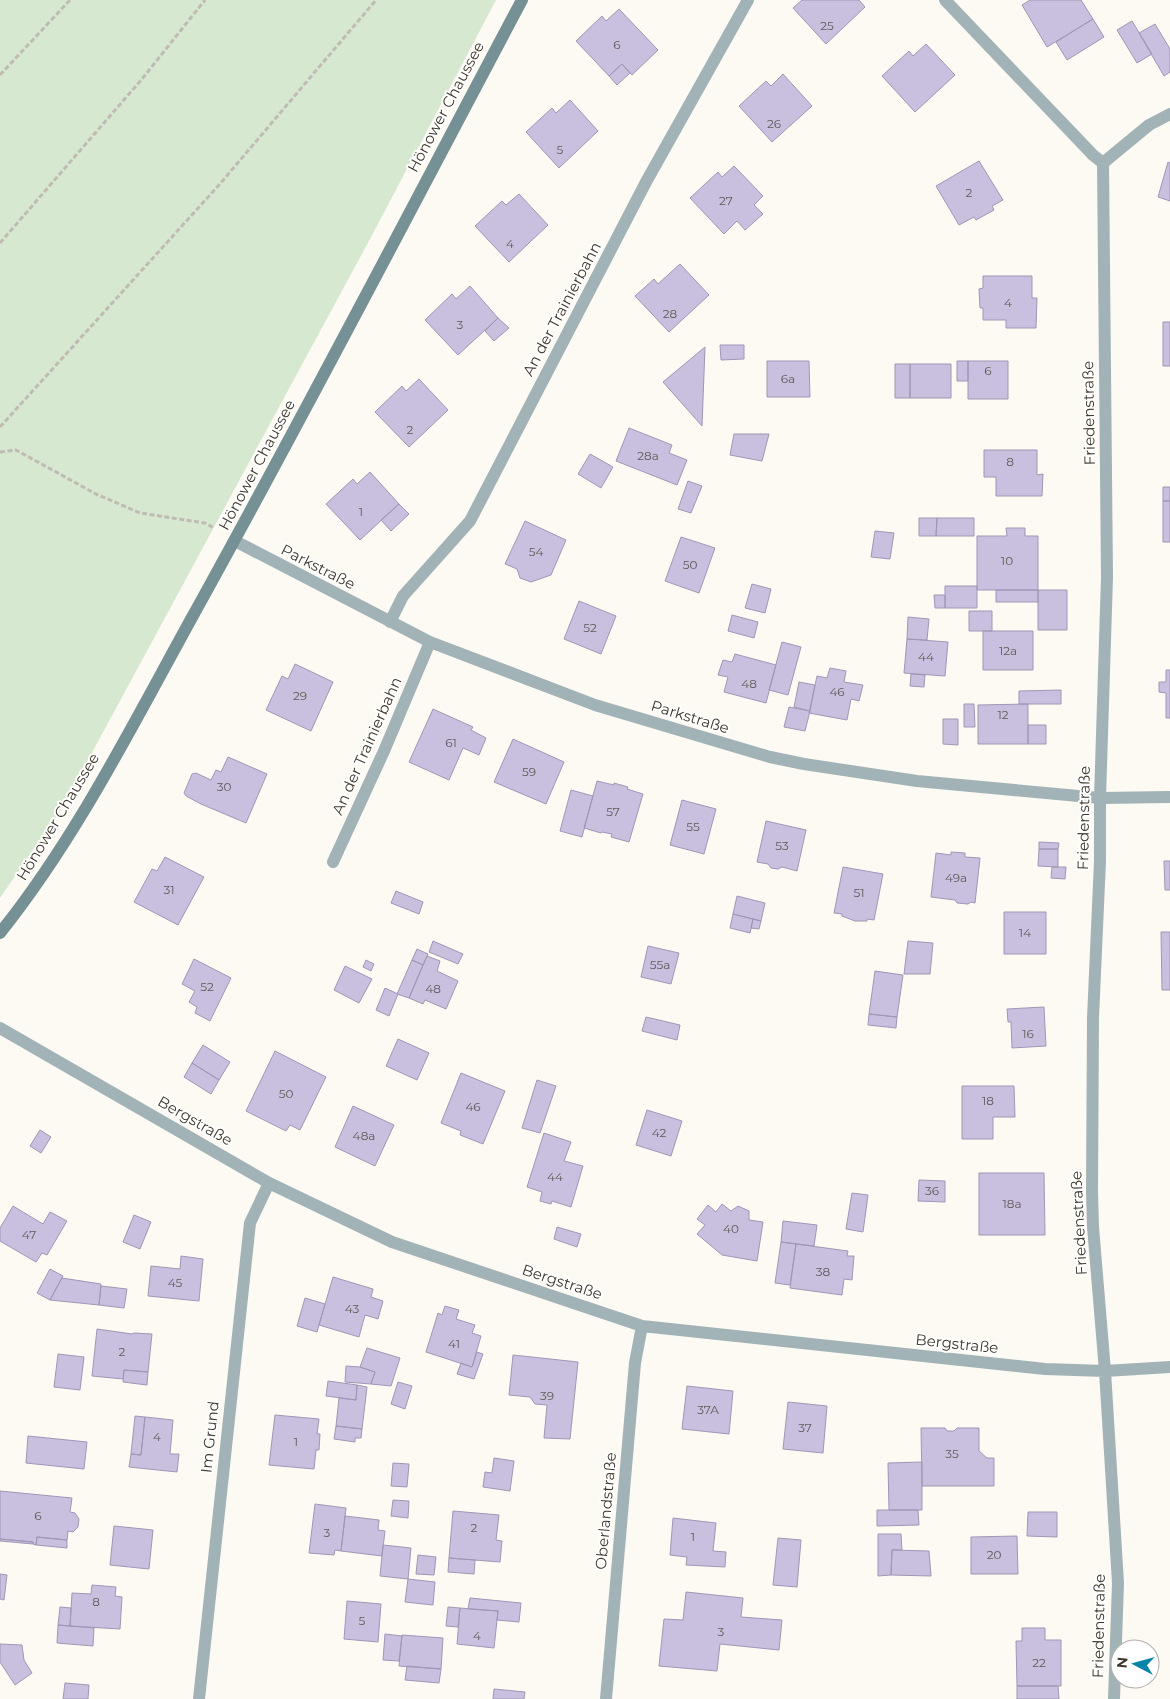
<svg xmlns="http://www.w3.org/2000/svg" width="1170" height="1699" viewBox="0 0 1170 1699" font-family="Montserrat,sans-serif">
<style>
.green{fill:#d6e8cf}
.building{fill:#c9bfde;stroke:#a196b5}
.lines{fill:none;stroke-linecap:round;stroke-linejoin:round}
.path{stroke:#c0bbb4;stroke-width:3;stroke-dasharray:5 2.5;stroke-linecap:butt}
.minor{stroke:#a1b3b6;stroke-width:12}
.secondary{stroke:#769195;stroke-width:12}
.labels{text-anchor:middle;stroke-width:4;stroke-linejoin:round;paint-order:stroke}
.number-label{font-size:12px;fill:#625a58}
.street-label{font-size:15px;fill:#3f382c;stroke:#fff}
</style>
<rect width="100%" height="100%" fill="#fdf9f3"/>
<path class="green" d="M 0,0 L 496,0 L 370,239 L 62,808 L 0,898 Z"/>
<path class="building" d="M 802,0 L 859,0 L 865,7 L 826,44 L 793,8 Z
M 1030,0 L 1081,0 L 1093,19 L 1047,47 L 1022,5 Z
M 619,9 L 658,50 L 632,75 L 622,64 L 609,76 L 576,41 L 602,16 L 606,21 Z
M 1093,19 L 1104,37 L 1067,60 L 1056,42 Z
M 1132,21 L 1152,54 L 1137,63 L 1117,30 Z
M 1155,24 L 1170,49 L 1170,72 L 1164,76 L 1139,33 Z
M 926,44 L 955,75 L 915,112 L 882,76 L 909,51 L 913,56 Z
M 622,64 L 630,73 L 617,85 L 609,76 Z
M 783,74 L 812,106 L 772,142 L 739,106 L 766,81 L 771,86 Z
M 570,100 L 598,131 L 559,168 L 526,132 L 552,108 L 556,113 Z
M 979,161 L 1003,200 L 992,206 L 994,210 L 976,220 L 974,217 L 959,225 L 936,186 Z
M 1168,162 L 1170,163 L 1170,201 L 1158,197 Z
M 734,166 L 763,196 L 754,205 L 763,214 L 745,230 L 737,221 L 724,234 L 690,198 L 718,172 L 722,177 Z
M 519,194 L 548,225 L 509,262 L 475,226 L 502,201 L 506,205 Z
M 680,264 L 709,295 L 669,332 L 635,296 L 654,279 L 658,284 Z
M 983,276 L 1032,276 L 1032,298 L 1037,298 L 1036,328 L 1006,328 L 1006,320 L 983,320 L 983,308 L 980,308 L 979,289 L 983,288 Z
M 470,286 L 498,318 L 458,355 L 425,320 L 452,294 L 456,299 Z
M 498,318 L 509,328 L 494,341 L 485,331 Z
M 1163,322 L 1170,322 L 1170,366 L 1163,366 Z
M 720,345 L 744,345 L 744,359 L 721,360 Z
M 705,347 L 702,426 L 663,382 Z
M 767,361 L 809,361 L 810,397 L 767,397 Z
M 957,361 L 968,361 L 968,381 L 957,381 Z
M 968,361 L 1008,361 L 1008,399 L 968,399 Z
M 895,364 L 910,364 L 910,398 L 895,398 Z
M 910,364 L 951,364 L 951,398 L 910,398 Z
M 419,379 L 448,410 L 409,447 L 375,412 L 402,386 L 406,391 Z
M 629,428 L 672,445 L 669,453 L 687,460 L 677,485 L 616,461 Z
M 734,434 L 769,434 L 762,461 L 730,455 Z
M 984,450 L 1037,450 L 1037,475 L 1043,474 L 1042,496 L 996,496 L 996,477 L 984,477 Z
M 590,454 L 613,467 L 601,488 L 578,474 Z
M 370,472 L 399,504 L 360,540 L 326,504 L 353,479 L 357,484 Z
M 688,481 L 702,486 L 691,513 L 678,509 Z
M 1163,487 L 1170,487 L 1170,501 L 1163,501 Z
M 1163,501 L 1170,501 L 1170,542 L 1163,542 Z
M 399,504 L 409,514 L 391,531 L 381,520 Z
M 919,518 L 937,518 L 936,536 L 919,536 Z
M 937,518 L 974,518 L 974,536 L 936,536 Z
M 525,521 L 566,540 L 551,575 L 531,582 L 520,578 L 517,569 L 505,564 Z
M 1006,528 L 1025,528 L 1025,536 L 1038,536 L 1038,590 L 977,590 L 977,536 L 1007,536 Z
M 875,531 L 894,533 L 890,559 L 871,557 Z
M 681,537 L 715,548 L 699,593 L 665,581 Z
M 752,584 L 771,589 L 765,613 L 745,608 Z
M 945,586 L 977,586 L 977,608 L 945,608 Z
M 996,590 L 1038,590 L 1038,602 L 996,602 Z
M 1038,590 L 1067,590 L 1067,630 L 1038,630 Z
M 934,595 L 945,595 L 945,608 L 935,608 Z
M 579,601 L 616,616 L 601,654 L 564,639 Z
M 969,611 L 992,611 L 992,631 L 969,631 Z
M 732,615 L 758,622 L 754,638 L 728,631 Z
M 908,617 L 929,619 L 927,640 L 907,639 Z
M 983,631 L 1033,631 L 1033,670 L 983,670 Z
M 907,639 L 948,642 L 945,676 L 904,673 Z
M 782,642 L 801,647 L 788,695 L 769,690 Z
M 735,654 L 776,665 L 766,703 L 724,692 L 728,677 L 718,675 L 723,660 L 732,662 Z
M 295,664 L 333,682 L 311,731 L 266,710 L 282,676 L 288,679 Z
M 830,668 L 846,671 L 844,682 L 863,685 L 859,701 L 851,699 L 847,720 L 809,713 L 817,676 L 827,678 Z
M 1166,670 L 1170,670 L 1170,718 L 1166,718 L 1166,693 L 1159,692 L 1159,682 L 1166,682 Z
M 911,674 L 925,675 L 924,687 L 910,686 Z
M 799,682 L 815,685 L 810,711 L 794,707 Z
M 1061,690 L 1061,704 L 1019,704 L 1019,691 Z
M 964,704 L 974,704 L 975,727 L 964,727 Z
M 1028,704 L 1028,744 L 978,744 L 978,705 Z
M 789,707 L 810,711 L 805,731 L 784,727 Z
M 433,709 L 473,727 L 471,730 L 486,738 L 479,755 L 463,748 L 449,780 L 409,762 Z
M 943,719 L 958,719 L 958,745 L 943,744 Z
M 1028,725 L 1046,725 L 1046,744 L 1028,744 Z
M 513,739 L 564,762 L 546,804 L 494,782 Z
M 228,757 L 267,774 L 246,823 L 201,804 L 186,796 L 184,793 L 192,774 L 196,773 L 211,780 L 216,770 L 221,772 Z
M 597,781 L 614,785 L 614,783 L 628,787 L 627,789 L 643,794 L 629,842 L 611,837 L 612,834 L 602,832 L 601,833 L 584,828 Z
M 571,790 L 593,796 L 582,837 L 560,831 Z
M 682,800 L 716,809 L 704,854 L 670,845 Z
M 766,821 L 806,830 L 797,871 L 782,867 L 778,869 L 771,868 L 768,864 L 757,862 Z
M 1039,842 L 1059,843 L 1058,849 L 1039,849 Z
M 1039,849 L 1058,849 L 1058,867 L 1038,866 Z
M 951,852 L 965,853 L 965,857 L 980,858 L 975,903 L 971,902 L 968,904 L 957,903 L 955,900 L 931,897 L 936,853 L 951,855 Z
M 165,857 L 204,877 L 178,925 L 134,902 L 152,869 L 157,871 Z
M 1164,861 L 1170,861 L 1170,890 L 1165,890 Z
M 843,867 L 883,874 L 874,920 L 867,919 L 867,921 L 855,921 L 842,916 L 842,914 L 834,913 Z
M 1052,867 L 1066,867 L 1065,879 L 1051,878 Z
M 396,891 L 423,902 L 419,914 L 391,903 Z
M 737,896 L 765,903 L 761,921 L 733,914 Z
M 1004,912 L 1046,912 L 1046,954 L 1004,954 Z
M 733,914 L 753,919 L 750,933 L 730,928 Z
M 753,919 L 761,921 L 759,929 L 751,928 Z
M 1161,932 L 1170,932 L 1170,990 L 1162,990 Z
M 433,941 L 463,954 L 458,964 L 429,952 Z
M 908,941 L 933,943 L 930,974 L 904,974 Z
M 648,946 L 679,953 L 671,984 L 641,977 Z
M 417,949 L 428,954 L 423,965 L 412,960 Z
M 427,956 L 440,961 L 437,971 L 458,981 L 446,1009 L 425,1000 L 423,1004 L 409,998 Z
M 194,959 L 231,978 L 210,1021 L 195,1013 L 197,1007 L 189,1002 L 195,991 L 182,984 Z
M 366,960 L 374,964 L 371,971 L 363,967 Z
M 412,960 L 423,965 L 409,998 L 397,994 Z
M 345,966 L 372,979 L 359,1003 L 334,990 Z
M 875,971 L 903,975 L 897,1017 L 869,1014 Z
M 385,988 L 398,994 L 389,1016 L 376,1010 Z
M 1044,1007 L 1046,1046 L 1012,1048 L 1011,1022 L 1008,1022 L 1007,1009 Z
M 869,1014 L 897,1017 L 896,1028 L 868,1025 Z
M 646,1017 L 680,1025 L 677,1040 L 642,1031 Z
M 398,1039 L 429,1053 L 417,1080 L 386,1066 Z
M 203,1045 L 230,1062 L 219,1080 L 192,1063 Z
M 275,1051 L 326,1077 L 300,1130 L 290,1125 L 286,1131 L 246,1111 Z
M 192,1063 L 219,1080 L 211,1094 L 184,1077 Z
M 461,1073 L 505,1091 L 483,1144 L 460,1135 L 461,1131 L 441,1123 Z
M 537,1080 L 556,1086 L 540,1133 L 522,1128 Z
M 962,1086 L 1014,1086 L 1015,1117 L 993,1117 L 993,1139 L 962,1139 Z
M 353,1106 L 394,1125 L 375,1166 L 335,1147 Z
M 647,1110 L 682,1121 L 671,1156 L 636,1145 Z
M 40,1130 L 51,1137 L 41,1153 L 30,1146 Z
M 544,1133 L 571,1142 L 564,1161 L 583,1166 L 571,1207 L 552,1201 L 551,1204 L 540,1201 L 542,1192 L 527,1187 Z
M 979,1173 L 1044,1173 L 1045,1235 L 979,1235 Z
M 919,1180 L 945,1181 L 945,1202 L 918,1201 Z
M 852,1193 L 868,1195 L 863,1232 L 846,1229 Z
M 722,1204 L 731,1211 L 738,1206 L 749,1211 L 749,1220 L 763,1222 L 757,1261 L 722,1255 L 697,1234 L 705,1225 L 697,1219 L 708,1205 L 716,1212 Z
M 13,1206 L 43,1224 L 50,1212 L 67,1221 L 47,1255 L 42,1253 L 36,1262 L 0,1241 L 0,1228 Z
M 134,1215 L 151,1222 L 140,1249 L 123,1242 Z
M 783,1221 L 817,1225 L 814,1246 L 781,1242 Z
M 557,1227 L 581,1234 L 577,1247 L 554,1239 Z
M 781,1242 L 796,1244 L 790,1285 L 775,1283 Z
M 796,1244 L 848,1251 L 847,1256 L 854,1256 L 852,1280 L 844,1279 L 842,1295 L 790,1288 Z
M 181,1256 L 203,1259 L 199,1301 L 148,1296 L 151,1266 L 180,1269 Z
M 50,1269 L 63,1276 L 50,1300 L 37,1293 Z
M 333,1277 L 373,1289 L 371,1297 L 383,1301 L 378,1319 L 365,1315 L 359,1337 L 319,1325 Z
M 62,1278 L 101,1284 L 99,1305 L 50,1300 Z
M 101,1286 L 127,1289 L 124,1308 L 99,1305 Z
M 305,1298 L 325,1304 L 317,1332 L 297,1326 Z
M 445,1306 L 459,1310 L 456,1319 L 475,1325 L 472,1333 L 481,1336 L 472,1367 L 426,1352 L 438,1313 L 442,1315 Z
M 97,1329 L 132,1334 L 134,1333 L 152,1334 L 148,1372 L 124,1370 L 123,1379 L 92,1376 Z
M 367,1348 L 400,1358 L 391,1386 L 371,1384 L 375,1372 L 360,1367 Z
M 477,1352 L 483,1354 L 474,1379 L 457,1374 L 461,1363 L 472,1367 Z
M 58,1354 L 84,1357 L 80,1390 L 54,1387 Z
M 513,1355 L 578,1362 L 570,1439 L 544,1438 L 547,1405 L 535,1404 L 530,1397 L 509,1395 Z
M 346,1366 L 360,1367 L 375,1372 L 371,1384 L 345,1382 Z
M 124,1370 L 148,1372 L 147,1385 L 123,1382 Z
M 328,1381 L 357,1385 L 356,1400 L 326,1396 Z
M 398,1382 L 412,1386 L 405,1409 L 391,1404 Z
M 357,1385 L 367,1387 L 362,1429 L 336,1426 L 339,1398 L 356,1400 Z
M 687,1386 L 733,1391 L 729,1434 L 682,1429 Z
M 788,1402 L 827,1406 L 823,1453 L 783,1449 Z
M 275,1415 L 319,1419 L 317,1434 L 320,1434 L 319,1450 L 316,1450 L 314,1469 L 269,1465 Z
M 135,1416 L 145,1417 L 141,1455 L 131,1454 Z
M 145,1417 L 173,1420 L 170,1454 L 179,1454 L 177,1472 L 129,1467 L 131,1454 L 141,1455 Z
M 336,1426 L 362,1429 L 361,1438 L 355,1438 L 355,1442 L 334,1439 Z
M 921,1428 L 945,1428 L 947,1431 L 954,1431 L 957,1428 L 979,1428 L 979,1451 L 987,1458 L 994,1458 L 994,1486 L 922,1486 Z
M 28,1436 L 87,1442 L 84,1469 L 26,1463 Z
M 494,1458 L 514,1461 L 510,1491 L 483,1487 L 485,1472 L 492,1473 Z
M 922,1462 L 922,1510 L 889,1510 L 888,1463 Z
M 393,1463 L 409,1464 L 407,1487 L 391,1486 Z
M 0,1491 L 72,1498 L 70,1512 L 75,1513 L 79,1519 L 78,1527 L 73,1532 L 68,1531 L 67,1540 L 37,1537 L 36,1545 L 33,1544 L 33,1542 L 0,1539 Z
M 393,1500 L 409,1501 L 408,1518 L 391,1516 Z
M 315,1504 L 346,1508 L 341,1551 L 335,1550 L 334,1555 L 309,1553 Z
M 877,1510 L 918,1510 L 919,1525 L 877,1526 Z
M 453,1511 L 499,1515 L 496,1540 L 502,1541 L 500,1562 L 449,1558 Z
M 1028,1512 L 1057,1512 L 1057,1537 L 1027,1536 Z
M 345,1516 L 379,1520 L 378,1530 L 385,1531 L 382,1556 L 341,1551 Z
M 673,1518 L 716,1523 L 713,1551 L 726,1552 L 725,1567 L 686,1565 L 687,1557 L 670,1555 Z
M 114,1526 L 153,1530 L 149,1569 L 110,1565 Z
M 878,1534 L 901,1534 L 902,1550 L 892,1550 L 891,1575 L 878,1576 Z
M 1017,1536 L 1018,1574 L 971,1574 L 971,1537 Z
M 37,1537 L 67,1540 L 67,1548 L 36,1545 Z
M 778,1538 L 801,1540 L 797,1587 L 773,1585 Z
M 0,1539 L 33,1542 L 33,1544 L 0,1541 Z
M 383,1545 L 411,1548 L 408,1579 L 380,1576 Z
M 892,1550 L 929,1551 L 931,1576 L 891,1575 Z
M 418,1555 L 436,1557 L 434,1575 L 416,1574 Z
M 449,1558 L 475,1560 L 474,1574 L 448,1572 Z
M 0,1574 L 7,1575 L 4,1600 L 0,1599 Z
M 408,1579 L 435,1582 L 433,1605 L 405,1602 Z
M 92,1585 L 116,1587 L 115,1596 L 122,1597 L 120,1629 L 70,1626 L 72,1593 L 91,1594 Z
M 686,1592 L 743,1598 L 741,1617 L 782,1620 L 779,1650 L 720,1644 L 717,1671 L 659,1666 L 664,1619 L 683,1620 Z
M 470,1598 L 521,1603 L 519,1622 L 497,1620 L 498,1611 L 468,1609 Z
M 347,1601 L 381,1604 L 378,1642 L 344,1639 Z
M 60,1607 L 71,1608 L 70,1626 L 58,1625 Z
M 448,1607 L 460,1608 L 458,1627 L 446,1626 Z
M 460,1608 L 498,1611 L 494,1648 L 457,1644 Z
M 58,1625 L 94,1628 L 93,1646 L 57,1643 Z
M 1022,1628 L 1045,1628 L 1045,1640 L 1061,1640 L 1061,1686 L 1017,1686 L 1016,1641 L 1022,1641 Z
M 385,1634 L 402,1636 L 399,1661 L 383,1660 Z
M 402,1635 L 443,1638 L 441,1669 L 399,1666 Z
M 0,1644 L 22,1645 L 24,1660 L 32,1673 L 15,1685 L 0,1662 Z
M 407,1666 L 441,1669 L 439,1683 L 405,1680 Z
M 65,1683 L 89,1685 L 88,1699 L 63,1699 Z
M 1017,1686 L 1058,1686 L 1059,1699 L 1017,1699 Z
M 494,1689 L 525,1692 L 524,1699 L 493,1699 Z"/>
<g class="lines">
<path class="path" d="M 0,75 L 70,0
M 0,243 L 142,79 L 205,0
M 0,427 L 219,185 L 376,0
M 0,452 L 16,450 L 96,494 L 140,513 L 205,523 L 214,528"/>
<path class="minor" d="M 945,0 L 1093,155 L 1103,163 L 1107,577 L 1100,798 L 1100,861 L 1093,1018 L 1092,1191 L 1093,1227 L 1105,1371 L 1118,1583 L 1114,1699
M 1103,163 L 1149,125 L 1170,114
M 235,541 L 430,642 L 595,705 L 770,757 L 804,764 L 917,781 L 1100,798 L 1170,797
M 390,622 L 403,596 L 470,521 L 646,182 L 748,0
M 333,862 L 384,751 L 430,642
M 0,1028 L 269,1183 L 392,1242 L 642,1326 L 1045,1369 L 1105,1371 L 1170,1367
M 199,1699 L 250,1223 L 269,1183
M 606,1699 L 635,1363 L 642,1326"/>
<path class="secondary" d="M 0,933 C 76,838 131,728 190,621 C 304,416 412,207 522,0"/>
</g>
<g class="labels">
<g class="number-label">
<text x="827" y="30">25</text>
<text x="617" y="49">6</text>
<text x="774" y="128">26</text>
<text x="560" y="154">5</text>
<text x="969" y="197">2</text>
<text x="726" y="205">27</text>
<text x="510" y="248">4</text>
<text x="1008" y="307">4</text>
<text x="670" y="318">28</text>
<text x="460" y="329">3</text>
<text x="988" y="375">6</text>
<text x="788" y="383">6a</text>
<text x="410" y="434">2</text>
<text x="648" y="460">28a</text>
<text x="1010" y="466">8</text>
<text x="361" y="516">1</text>
<text x="536" y="556">54</text>
<text x="1007" y="565">10</text>
<text x="690" y="569">50</text>
<text x="590" y="632">52</text>
<text x="1008" y="655">12a</text>
<text x="926" y="661">44</text>
<text x="749" y="688">48</text>
<text x="837" y="696">46</text>
<text x="300" y="700">29</text>
<text x="1003" y="719">12</text>
<text x="451" y="747">61</text>
<text x="529" y="776">59</text>
<text x="224" y="791">30</text>
<text x="613" y="816">57</text>
<text x="693" y="831">55</text>
<text x="782" y="850">53</text>
<text x="956" y="882">49a</text>
<text x="169" y="894">31</text>
<text x="859" y="897">51</text>
<text x="1025" y="937">14</text>
<text x="660" y="969">55a</text>
<text x="207" y="991">52</text>
<text x="433" y="993">48</text>
<text x="1028" y="1038">16</text>
<text x="286" y="1098">50</text>
<text x="988" y="1105">18</text>
<text x="473" y="1111">46</text>
<text x="659" y="1137">42</text>
<text x="364" y="1140">48a</text>
<text x="555" y="1181">44</text>
<text x="932" y="1195">36</text>
<text x="1012" y="1208">18a</text>
<text x="731" y="1233">40</text>
<text x="29" y="1239">47</text>
<text x="823" y="1276">38</text>
<text x="175" y="1287">45</text>
<text x="352" y="1313">43</text>
<text x="454" y="1348">41</text>
<text x="122" y="1356">2</text>
<text x="547" y="1400">39</text>
<text x="708" y="1414">37A</text>
<text x="805" y="1432">37</text>
<text x="157" y="1441">4</text>
<text x="296" y="1446">1</text>
<text x="952" y="1458">35</text>
<text x="38" y="1520">6</text>
<text x="474" y="1532">2</text>
<text x="327" y="1537">3</text>
<text x="693" y="1541">1</text>
<text x="994" y="1559">20</text>
<text x="96" y="1606">8</text>
<text x="362" y="1625">5</text>
<text x="721" y="1636">3</text>
<text x="477" y="1640">4</text>
<text x="1039" y="1667">22</text>
</g>
<g class="street-label">
<text transform="translate(446 107) rotate(-62)" y="5">Hönower Chaussee</text>
<text transform="translate(562 309) rotate(-62)" y="5">An der Trainierbahn</text>
<text transform="translate(1089 413) rotate(-91)" y="5">Friedenstraße</text>
<text transform="translate(257 465) rotate(-62)" y="5">Hönower Chaussee</text>
<text transform="translate(318 567) rotate(27)" y="5">Parkstraße</text>
<text transform="translate(690 717) rotate(17)" y="5">Parkstraße</text>
<text transform="translate(367 746) rotate(-66)" y="5">An der Trainierbahn</text>
<text transform="translate(58 817) rotate(-59)" y="5">Hönower Chaussee</text>
<text transform="translate(1084 818) rotate(-89)" y="5">Friedenstraße</text>
<text transform="translate(195 1121) rotate(30)" y="5">Bergstraße</text>
<text transform="translate(1079 1223) rotate(-93)" y="5">Friedenstraße</text>
<text transform="translate(562 1282) rotate(18)" y="5">Bergstraße</text>
<text transform="translate(957 1344) rotate(6)" y="5">Bergstraße</text>
<text transform="translate(210 1437) rotate(-84)" y="5">Im Grund</text>
<text transform="translate(606 1511) rotate(-85)" y="5">Oberlandstraße</text>
<text transform="translate(1099 1626) rotate(-89)" y="5">Friedenstraße</text>
</g>
</g>
<g transform="translate(1135 1664) rotate(276)"><circle r="24" fill="#ffffff" stroke="#b2afab"/>
<path d="M0-4L9 19L0 12L-9 19Z" fill="#0685a9"/>
<text y="-8" font-size="14" font-weight="bold" text-anchor="middle" fill="#3f382c">N</text>
</g>
</svg>
